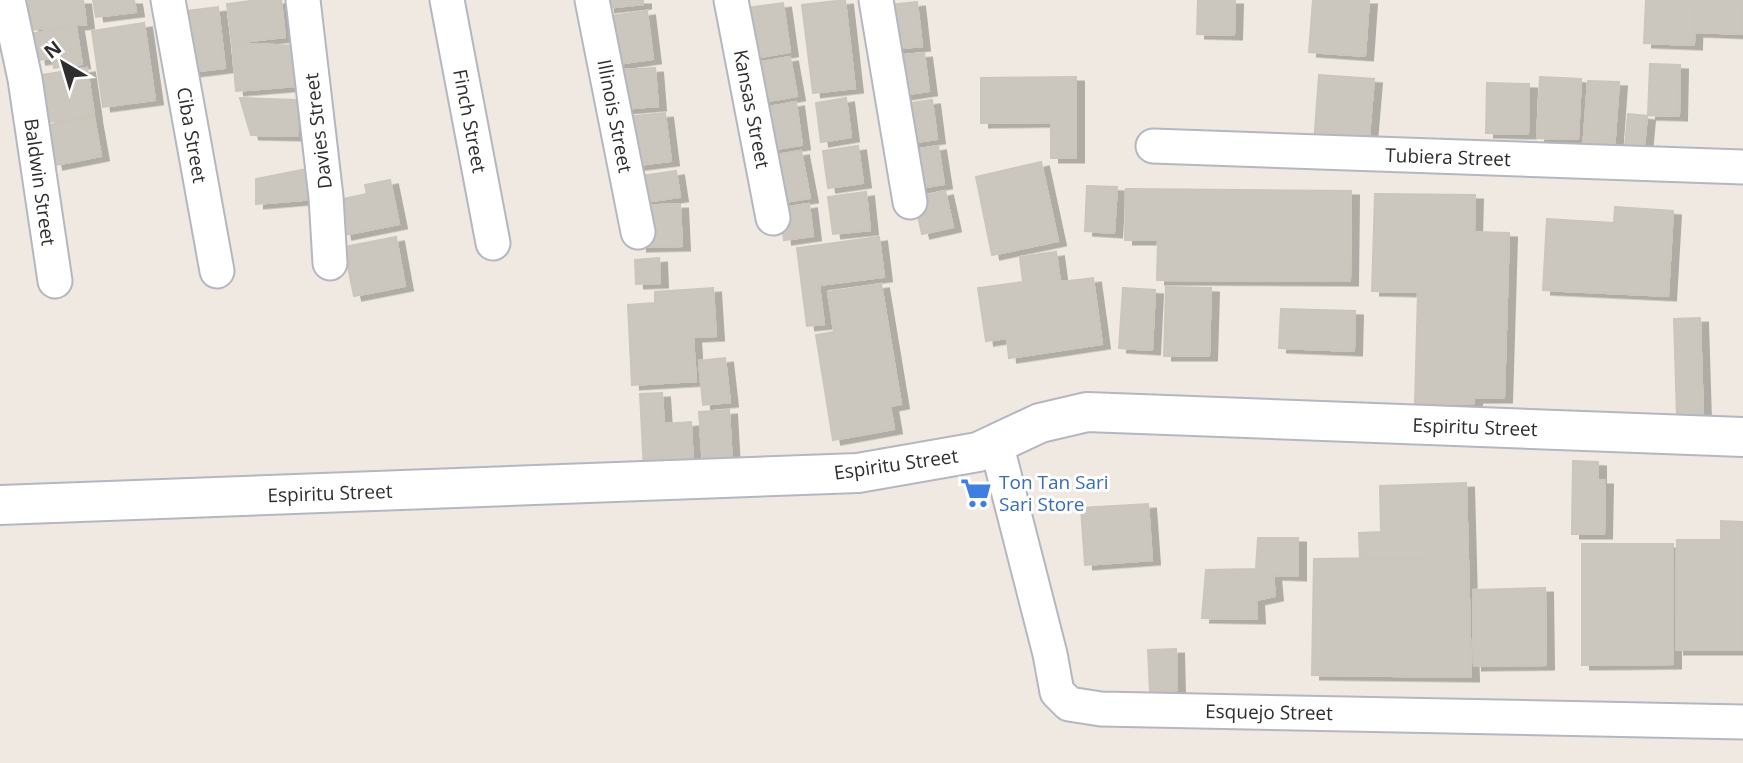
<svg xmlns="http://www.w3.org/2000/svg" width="1743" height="763" viewBox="0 0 1743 763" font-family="'Open Sans',sans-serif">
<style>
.building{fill:#cbc7bf;stroke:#cbc5ba;stroke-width:2;filter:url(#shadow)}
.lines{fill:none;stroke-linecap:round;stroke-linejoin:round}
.street-casing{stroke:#b4b7c1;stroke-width:37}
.secondary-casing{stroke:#b4b7c1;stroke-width:42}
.street{stroke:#fff;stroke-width:33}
.secondary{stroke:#fff;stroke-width:38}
.labels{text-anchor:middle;stroke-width:6;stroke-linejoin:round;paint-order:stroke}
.street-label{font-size:19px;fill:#2e2e2e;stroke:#fff}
.shop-label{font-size:19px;fill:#366cbe;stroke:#fff;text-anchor:start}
</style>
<defs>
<filter id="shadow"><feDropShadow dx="8" dy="4.5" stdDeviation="0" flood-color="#0004"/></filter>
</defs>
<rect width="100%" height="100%" fill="#efe9e1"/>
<path class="building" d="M 28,0 L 83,0 L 86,24 L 31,30 Z
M 93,0 L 134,0 L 136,12 L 96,17 Z
M 259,0 L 281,0 L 285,37 L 232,43 L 227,4 Z
M 606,0 L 643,0 L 643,4 L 607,8 Z
M 845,0 L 855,88 L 813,93 L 802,5 Z
M 1198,0 L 1235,0 L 1234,35 L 1197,34 Z
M 1313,0 L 1369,0 L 1365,56 L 1309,52 Z
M 1646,0 L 1695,0 L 1694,45 L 1644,43 Z
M 1696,0 L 1743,0 L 1743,34 L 1695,32 Z
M 917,2 L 922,46 L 894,49 L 889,5 Z
M 783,3 L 790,52 L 754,58 L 746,8 Z
M 218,7 L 225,68 L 184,73 L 178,12 Z
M 647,11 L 653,59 L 617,64 L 610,16 Z
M 144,23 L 155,100 L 103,107 L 92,31 Z
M 76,27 L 82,64 L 54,68 L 52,58 L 38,60 L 34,33 Z
M 232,43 L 295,46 L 296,86 L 236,91 Z
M 924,53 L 929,91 L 902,95 L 896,56 Z
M 790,57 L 797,96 L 763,102 L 756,63 Z
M 1650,64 L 1680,65 L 1679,116 L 1648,115 Z
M 87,68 L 94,115 L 48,122 L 41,75 Z
M 655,68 L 658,106 L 623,109 L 620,70 Z
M 1319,75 L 1374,79 L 1368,148 L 1314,144 Z
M 1076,77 L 1076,158 L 1051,158 L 1051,122 L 981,123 L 981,78 Z
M 1540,77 L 1581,79 L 1578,139 L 1537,138 Z
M 1588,81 L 1619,82 L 1614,151 L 1583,149 Z
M 1487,83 L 1529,84 L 1528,134 L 1486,133 Z
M 240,98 L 296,100 L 298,136 L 251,135 Z
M 846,98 L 851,137 L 821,142 L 816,103 Z
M 932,100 L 937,139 L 909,143 L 904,104 Z
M 796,102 L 802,145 L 769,150 L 763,108 Z
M 665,113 L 671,161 L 632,166 L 626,117 Z
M 1628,114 L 1647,116 L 1644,148 L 1625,146 Z
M 94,117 L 101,156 L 55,165 L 48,125 Z
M 858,146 L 863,183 L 828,188 L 823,151 Z
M 938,146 L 944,184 L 914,189 L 908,151 Z
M 801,151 L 810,198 L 778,203 L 770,156 Z
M 1041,162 L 1058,241 L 992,255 L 976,177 Z
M 312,168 L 314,199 L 256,204 L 256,179 Z
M 676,171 L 680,197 L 638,203 L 634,177 Z
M 390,180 L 399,224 L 344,235 L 338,200 L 367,194 L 365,185 Z
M 1087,186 L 1117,187 L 1114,233 L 1085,231 Z
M 1126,189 L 1351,191 L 1350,281 L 1157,280 L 1158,240 L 1125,240 Z
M 945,191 L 953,227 L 922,234 L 914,198 Z
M 866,192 L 870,230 L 833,234 L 828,197 Z
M 1375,194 L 1475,195 L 1474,232 L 1509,233 L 1504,398 L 1474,398 L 1474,404 L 1415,403 L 1418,292 L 1372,291 Z
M 680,204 L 682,246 L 639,247 L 638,206 Z
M 809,204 L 813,236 L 784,240 L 780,208 Z
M 1615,207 L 1673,211 L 1668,296 L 1543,290 L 1547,219 L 1614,223 Z
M 396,237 L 405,286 L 354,296 L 344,247 Z
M 879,237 L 884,277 L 819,285 L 824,324 L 807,326 L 797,248 Z
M 1056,252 L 1060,282 L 1093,278 L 1102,344 L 1009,358 L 1007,338 L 986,341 L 978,288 L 1023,282 L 1020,257 Z
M 659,258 L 660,283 L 636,284 L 635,260 Z
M 881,284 L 901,404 L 890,406 L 894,429 L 833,440 L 816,335 L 834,332 L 828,292 Z
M 1166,287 L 1211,288 L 1209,356 L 1164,356 Z
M 713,288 L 716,336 L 693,337 L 696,381 L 632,385 L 628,305 L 655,303 L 655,292 Z
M 1123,288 L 1155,290 L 1152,350 L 1119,348 Z
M 1281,309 L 1355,311 L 1354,351 L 1279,348 Z
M 1700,318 L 1703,416 L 1677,417 L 1674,319 Z
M 725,358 L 730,402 L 703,405 L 699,361 Z
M 662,393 L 664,424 L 691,422 L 693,467 L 644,471 L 640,394 Z
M 729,410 L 732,463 L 703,465 L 699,412 Z
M 1573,461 L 1598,462 L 1598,480 L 1605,480 L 1604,534 L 1572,534 Z
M 1466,483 L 1468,557 L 1360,560 L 1359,533 L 1381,532 L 1380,486 Z
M 1148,504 L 1152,560 L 1085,565 L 1081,508 Z
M 1721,521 L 1743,522 L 1743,650 L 1676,650 L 1677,540 L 1721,540 Z
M 1258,538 L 1298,538 L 1298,576 L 1273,575 L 1275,596 L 1256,600 L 1257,619 L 1202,618 L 1206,570 L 1256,569 Z
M 1582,544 L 1673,544 L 1673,664 L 1582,665 Z
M 1468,557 L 1471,677 L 1312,675 L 1314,559 Z
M 1545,588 L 1546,665 L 1474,666 L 1473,590 Z
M 1176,649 L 1177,690 L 1150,692 L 1148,650 Z"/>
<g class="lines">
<defs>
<path id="street" d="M 8,0 L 25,79 L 55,281
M 168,0 L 217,271
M 303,0 L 326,197 L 330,263
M 447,0 L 493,243
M 592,0 L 638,232
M 731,0 L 773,218
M 876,0 L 910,202
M 1153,146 L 1743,167
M 996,443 L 1050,654 L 1057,692 L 1069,704 L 1101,709 L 1743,722"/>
<path id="secondary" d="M 0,505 L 858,473 L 978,452 L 1040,423 L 1087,412 L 1743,437"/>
</defs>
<use href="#street" class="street-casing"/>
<use href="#secondary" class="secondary-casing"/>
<use href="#street" class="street"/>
<use href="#secondary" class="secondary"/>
</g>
<defs>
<symbol id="supermarket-bare" viewBox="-9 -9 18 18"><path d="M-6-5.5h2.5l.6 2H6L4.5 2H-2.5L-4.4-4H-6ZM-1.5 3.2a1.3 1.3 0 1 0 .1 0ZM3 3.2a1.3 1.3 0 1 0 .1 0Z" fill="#3f7fe0" stroke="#fff" stroke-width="2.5" paint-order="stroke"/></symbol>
</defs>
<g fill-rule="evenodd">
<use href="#supermarket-bare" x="954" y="471" width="44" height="44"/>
</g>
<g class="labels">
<g class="street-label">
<text transform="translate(752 109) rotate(79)" y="7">Kansas Street</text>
<text transform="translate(615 116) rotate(79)" y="7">Illinois Street</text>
<text transform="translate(470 121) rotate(79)" y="7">Finch Street</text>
<text transform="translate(318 131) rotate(-97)" y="7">Davies Street</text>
<text transform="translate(192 135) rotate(80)" y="7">Ciba Street</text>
<text transform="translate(1448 157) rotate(2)" y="7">Tubiera Street</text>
<text transform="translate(40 182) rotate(82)" y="7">Baldwin Street</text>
<text transform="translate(1475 427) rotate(2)" y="7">Espiritu Street</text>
<text transform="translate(896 464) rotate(-8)" y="7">Espiritu Street</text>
<text transform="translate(330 493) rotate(-2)" y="7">Espiritu Street</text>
<text transform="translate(1269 712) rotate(1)" y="7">Esquejo Street</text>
</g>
<g class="shop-label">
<text x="999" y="489">Ton Tan Sari<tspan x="999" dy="22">Sari Store</tspan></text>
</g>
</g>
<g transform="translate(63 63) rotate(322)" stroke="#ffffff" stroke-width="5" paint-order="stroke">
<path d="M0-5L12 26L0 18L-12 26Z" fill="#2e2e2e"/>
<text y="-10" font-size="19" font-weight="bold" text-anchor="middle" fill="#2e2e2e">N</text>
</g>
</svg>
